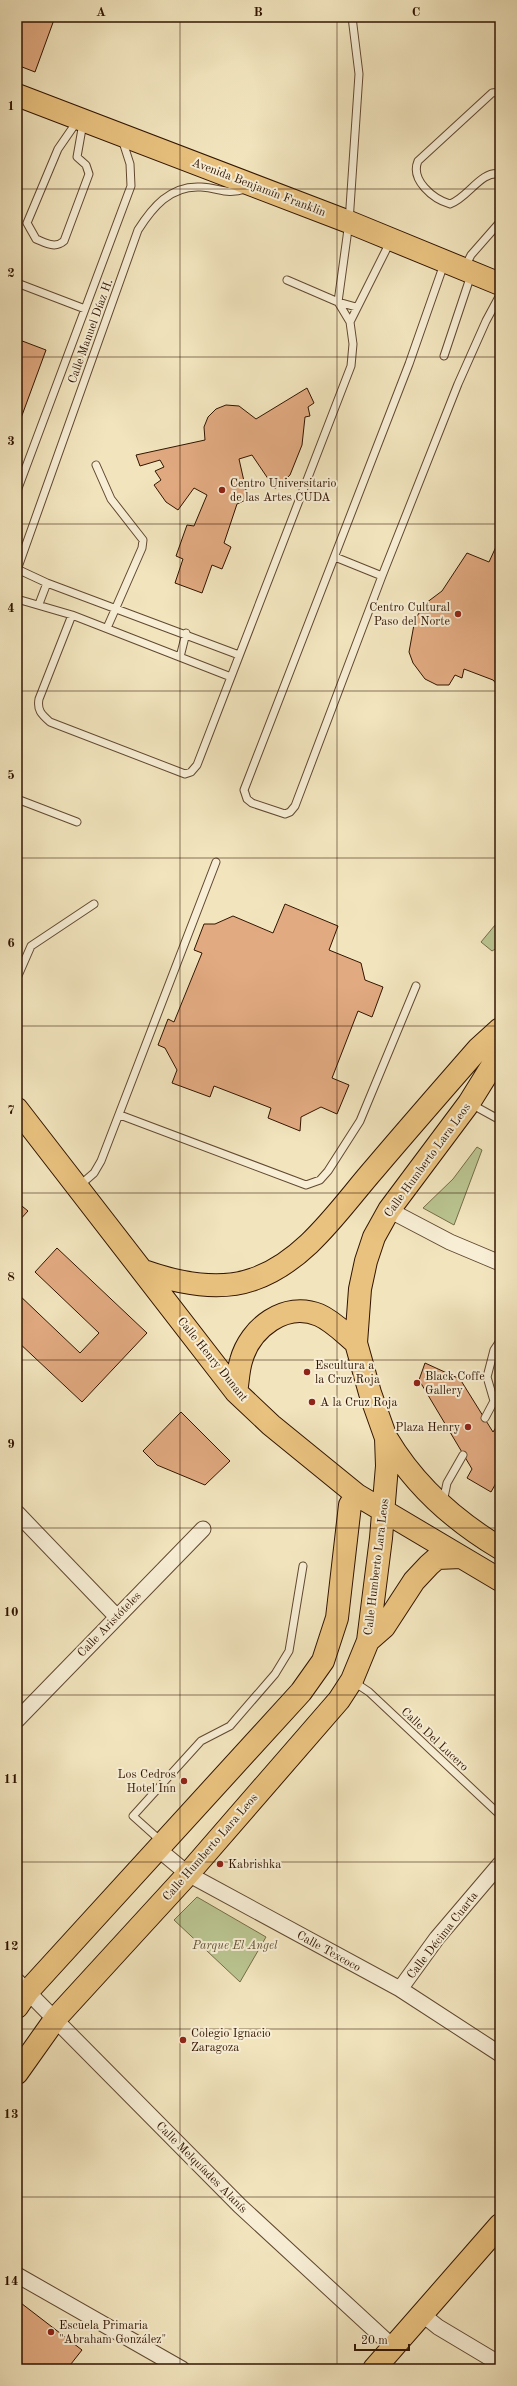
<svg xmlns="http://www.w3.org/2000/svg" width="517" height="2386" viewBox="0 0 517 2386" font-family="'Old Standard TT',serif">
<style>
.green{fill:#bac591;stroke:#766c48}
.building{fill:#e2aa81;stroke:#311400}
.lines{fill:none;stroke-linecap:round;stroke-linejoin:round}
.lane-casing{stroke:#614830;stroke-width:9}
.street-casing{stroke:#614830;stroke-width:17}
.primary-casing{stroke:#311400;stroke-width:24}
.lane{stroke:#f7eed5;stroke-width:7}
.street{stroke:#f7eed5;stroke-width:15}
.primary{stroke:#e9c27f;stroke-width:22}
.grid{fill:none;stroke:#311400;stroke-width:1;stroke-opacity:0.55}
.poi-dot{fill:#8f2418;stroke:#f7eed5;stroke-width:1.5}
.labels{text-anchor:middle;stroke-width:4;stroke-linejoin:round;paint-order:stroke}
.street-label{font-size:12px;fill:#311400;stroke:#f7eed5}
.poi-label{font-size:12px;fill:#311400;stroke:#f7eed5;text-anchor:start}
.park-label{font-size:12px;font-style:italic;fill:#615233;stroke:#f7eed5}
.neatline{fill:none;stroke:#311400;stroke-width:1.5}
.grid-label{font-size:13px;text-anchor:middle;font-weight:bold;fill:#311400}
</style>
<rect width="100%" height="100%" fill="#f2e5be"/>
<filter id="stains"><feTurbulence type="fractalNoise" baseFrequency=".005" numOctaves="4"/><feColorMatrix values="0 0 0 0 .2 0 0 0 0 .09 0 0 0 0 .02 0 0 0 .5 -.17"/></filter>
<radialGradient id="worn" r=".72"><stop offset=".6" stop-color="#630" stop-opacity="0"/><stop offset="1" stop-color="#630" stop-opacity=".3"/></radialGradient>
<path class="green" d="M 500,919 L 500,946 L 492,951 L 481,942 Z
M 477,1147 L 482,1150 L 454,1225 L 423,1208 L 453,1179 Z
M 197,1897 L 266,1937 L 240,1982 L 174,1920 Z"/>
<path class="building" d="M 17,17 L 55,17 L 35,72 L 17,65 Z
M 17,339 L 46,350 L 17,429 Z
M 307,388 L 314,403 L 308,407 L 310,416 L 305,417 L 302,445 L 290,475 L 275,489 L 252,455 L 239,459 L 248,499 L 237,504 L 224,543 L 231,547 L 222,569 L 212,565 L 202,593 L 175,583 L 183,559 L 176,556 L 187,525 L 194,526 L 207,495 L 194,488 L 178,510 L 166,502 L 154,485 L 161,480 L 155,471 L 164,467 L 160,460 L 140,466 L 136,455 L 205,440 L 204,427 L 208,417 L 216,409 L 226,405 L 239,406 L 256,419 Z
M 499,481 L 500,481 L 500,495 L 496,490 Z
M 500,538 L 500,688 L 493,680 L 464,669 L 462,678 L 455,675 L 449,685 L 437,685 L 425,679 L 413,663 L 409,652 L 415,619 L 426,603 L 442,591 L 467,553 L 489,562 Z
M 285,904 L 338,926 L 329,950 L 361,963 L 365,980 L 383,987 L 372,1017 L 358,1011 L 332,1078 L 349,1085 L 337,1114 L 321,1107 L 301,1117 L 300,1131 L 268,1118 L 271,1108 L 214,1086 L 210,1097 L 172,1083 L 177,1070 L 165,1048 L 158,1045 L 168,1019 L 174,1022 L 202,953 L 194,950 L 204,924 L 215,924 L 233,916 L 273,933 Z
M 17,1202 L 28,1211 L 17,1223 Z
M 57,1248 L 147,1333 L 82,1402 L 17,1341 L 17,1293 L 80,1353 L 99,1333 L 35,1272 Z
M 425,1363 L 460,1379 L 493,1432 L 500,1421 L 500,1476 L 491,1492 L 467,1478 L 472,1469 L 419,1380 Z
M 181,1412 L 230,1461 L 205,1485 L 157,1465 L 143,1451 Z
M 17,2300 L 82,2350 L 67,2369 L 20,2369 L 17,2367 Z"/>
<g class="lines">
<defs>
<path id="lane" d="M 500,92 L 492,93 L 418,161 C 410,180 433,199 450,204 C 468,198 481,170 500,174
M 78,120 L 58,149 L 27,223 L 36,239 C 46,243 55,249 64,241 L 89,174 L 86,165 L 77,157 L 83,123
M 444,264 L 409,364 L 244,790 L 247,799 L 252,803 L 285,814 L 290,812 L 295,806 L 382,576 L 458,384 L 486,321 L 500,295
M 465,267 L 471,255 L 500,222
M 287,280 L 338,302 L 356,307
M 17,283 L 85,309
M 350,322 L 338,302 L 349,222 L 359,74 L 352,17
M 444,356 L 471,275
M 96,465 L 111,499 L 143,540 L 142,548 L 107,628
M 17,491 L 131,186 L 130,164 L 122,139
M 335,557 L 382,576
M 17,569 L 47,583 L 239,655
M 17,570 L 138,230 C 152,208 170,185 201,187 C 220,188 225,195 246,189
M 17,599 L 72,615 L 231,677
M 39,604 L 47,583
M 72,615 L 39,699 C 37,710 41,714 50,722 L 185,774 L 191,772 L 197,765 L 351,366 L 353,344 L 350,322 L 390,242
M 180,657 L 186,633
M 17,799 L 77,822
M 17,978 L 31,946 L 94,904
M 471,1104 L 500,1120
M 120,1115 L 306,1185 L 320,1180 L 328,1171 L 360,1121 L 416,986
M 79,1186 L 94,1173 L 101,1161 L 216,862
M 494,1401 L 487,1377 L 494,1350 L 500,1341
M 485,1418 L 494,1401 L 500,1397
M 443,1502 L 447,1483 L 463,1455
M 354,1682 L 369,1692 L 500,1815
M 162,1842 L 133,1816 L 201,1741 L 230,1726 L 275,1674 L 289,1651 L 303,1566"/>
<path id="street" d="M 389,1210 L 450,1242 L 500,1263
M 17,1513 L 116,1616
M 17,1720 L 203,1529
M 158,1849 L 188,1874 L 400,1989 L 500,2054
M 17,1981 L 240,2206 L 393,2347
M 400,1989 L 437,1938 L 500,1864
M 17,2275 L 182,2369
M 422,2314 L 438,2327 L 500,2364"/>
<path id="primary" d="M 17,95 L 349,222 L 500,284
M 17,1109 L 236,1392 L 271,1425 L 357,1495 L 500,1580
M 144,1271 C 178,1283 219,1292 254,1279 C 306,1261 340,1208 375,1168 C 409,1128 443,1089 478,1049 L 500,1029
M 236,1392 C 238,1382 238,1371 241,1361 C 250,1328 285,1301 319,1315 C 333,1321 345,1334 356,1343
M 387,1439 C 415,1486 453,1520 500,1548
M 368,1641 L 384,1627 L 414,1581 L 429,1565 L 437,1558 L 461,1557
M 17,2007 L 28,1991 L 301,1692 L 323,1661 L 337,1618 L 350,1505 L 357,1495
M 17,2073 L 56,2018 L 188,1874 L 339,1700 L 352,1680 L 368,1641 L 381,1538 L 387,1466 L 386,1438 L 370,1393 L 356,1343 L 360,1289 L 366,1261 L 374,1237 L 389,1210 L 469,1103 L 500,1053
M 374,2369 L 500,2225"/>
</defs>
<use href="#lane" class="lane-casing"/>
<use href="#street" class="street-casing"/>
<use href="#primary" class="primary-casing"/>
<use href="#lane" class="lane"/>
<use href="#street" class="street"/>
<use href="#primary" class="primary"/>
</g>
<path class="grid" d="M 180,17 L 180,2369M 337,17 L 337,2369M 17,189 L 500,189M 17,357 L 500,357M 17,524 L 500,524M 17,691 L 500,691M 17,858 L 500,858M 17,1026 L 500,1026M 17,1193 L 500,1193M 17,1360 L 500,1360M 17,1528 L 500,1528M 17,1695 L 500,1695M 17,1862 L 500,1862M 17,2029 L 500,2029M 17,2197 L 500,2197"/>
<g class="poi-dot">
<circle cx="222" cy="490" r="4"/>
<circle cx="458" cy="614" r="4"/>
<circle cx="307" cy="1372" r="4"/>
<circle cx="417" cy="1383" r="4"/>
<circle cx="312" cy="1402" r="4"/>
<circle cx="468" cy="1427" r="4"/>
<circle cx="184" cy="1781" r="4"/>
<circle cx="220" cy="1864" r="4"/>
<circle cx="183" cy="2040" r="4"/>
<circle cx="51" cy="2332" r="4"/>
</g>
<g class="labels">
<g class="street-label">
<text transform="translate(259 187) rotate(21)" y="4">Avenida Benjamín Franklin</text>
<text transform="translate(90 331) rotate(-70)" y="4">Calle Manuel Díaz H.</text>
<text transform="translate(427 1160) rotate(-54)" y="4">Calle Humberto Lara Leos</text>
<text transform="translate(213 1359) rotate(51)" y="4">Calle Henry Dunant</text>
<text transform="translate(376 1567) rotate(-83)" y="4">Calle Humberto Lara Leos</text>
<text transform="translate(109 1624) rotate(-46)" y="4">Calle Aristóteles</text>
<text transform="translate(435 1739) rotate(43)" y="4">Calle Del Lucero</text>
<text transform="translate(210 1847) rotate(-49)" y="4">Calle Humberto Lara Leos</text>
<text transform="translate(442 1935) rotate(-52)" y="4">Calle Décima Cuarta</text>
<text transform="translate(329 1951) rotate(29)" y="4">Calle Texcoco</text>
<text transform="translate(202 2167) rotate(45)" y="4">Calle Melquíades Alanís</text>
</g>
<g class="poi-label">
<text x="230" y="487">Centro Universitario<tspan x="230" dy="14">de las Artes CUDA</tspan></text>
<text x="450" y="611" text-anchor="end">Centro Cultural<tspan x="450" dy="14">Paso del Norte</tspan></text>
<text x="315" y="1369">Escultura a<tspan x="315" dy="14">la Cruz Roja</tspan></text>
<text x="425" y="1380">Black Coffe<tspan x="425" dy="14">Gallery</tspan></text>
<text x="320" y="1406">A la Cruz Roja</text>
<text x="460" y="1431" text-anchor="end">Plaza Henry</text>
<text x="176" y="1778" text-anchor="end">Los Cedros<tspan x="176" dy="14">Hotel Inn</tspan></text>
<text x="228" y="1868">Kabrishka</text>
<text x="191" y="2037">Colegio Ignacio<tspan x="191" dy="14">Zaragoza</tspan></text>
<text x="59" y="2329">Escuela Primaria<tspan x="59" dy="14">"Abraham González"</tspan></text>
</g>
<g class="park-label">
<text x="235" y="1949">Parque El Angel</text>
</g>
</g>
<rect width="517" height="2386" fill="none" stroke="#f2e5be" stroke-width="44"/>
<path d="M355 2344v6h54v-6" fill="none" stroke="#311400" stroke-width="2"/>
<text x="361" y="2344" font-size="12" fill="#311400" stroke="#f7eed5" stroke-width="3" paint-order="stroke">20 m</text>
<rect x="22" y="22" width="473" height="2342" class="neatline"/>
<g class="grid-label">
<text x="101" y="16">A</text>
<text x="258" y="16">B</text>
<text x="416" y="16">C</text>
<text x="11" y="110">1</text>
<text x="11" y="277">2</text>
<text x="11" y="445">3</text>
<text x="11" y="612">4</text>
<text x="11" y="779">5</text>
<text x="11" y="947">6</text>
<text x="11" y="1114">7</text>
<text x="11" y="1281">8</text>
<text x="11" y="1448">9</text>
<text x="11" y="1616">10</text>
<text x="11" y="1783">11</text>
<text x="11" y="1950">12</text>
<text x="11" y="2118">13</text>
<text x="11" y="2285">14</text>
</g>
<rect width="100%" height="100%" filter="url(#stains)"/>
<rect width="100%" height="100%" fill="url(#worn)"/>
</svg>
